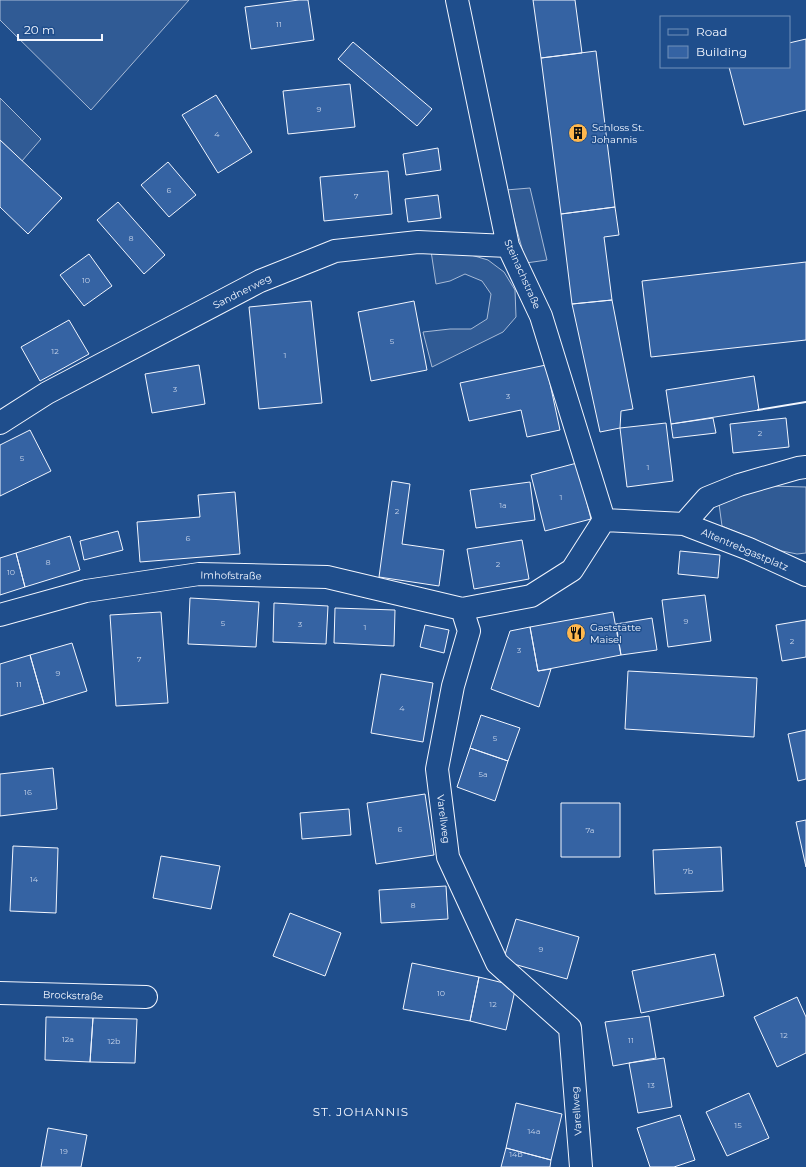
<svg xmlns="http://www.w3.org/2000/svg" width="806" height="1167" viewBox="0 0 806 1167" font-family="Montserrat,sans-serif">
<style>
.built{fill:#305b95;stroke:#a8bbd7}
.building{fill:#3563a3;stroke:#f2f6ff}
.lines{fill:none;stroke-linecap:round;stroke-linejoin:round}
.minor-casing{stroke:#f2f6ff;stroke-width:24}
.minor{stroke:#1f4e8c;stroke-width:22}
.wall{stroke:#f2f6ff;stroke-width:2}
.labels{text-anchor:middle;stroke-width:3;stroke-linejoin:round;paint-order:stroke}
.number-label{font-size:8px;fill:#c3d1e8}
.poi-label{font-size:10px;fill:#f2f6ff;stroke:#1f4e8c;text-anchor:start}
.street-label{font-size:10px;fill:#f2f6ff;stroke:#1f4e8c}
.quarter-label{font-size:12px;letter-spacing:1px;fill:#f2f6ff;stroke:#1f4e8c}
</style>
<rect width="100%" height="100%" fill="#1f4e8c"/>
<path class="built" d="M 0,0 L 189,0 L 91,110 L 0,20 Z
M 0,98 L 41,139 L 22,161 L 0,140 Z
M 530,188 L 547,260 L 526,263 L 506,190 Z
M 431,251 L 461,252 L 488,260 L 504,272 L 515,290 L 516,317 L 503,332 L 432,367 L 423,332 L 450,329 L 471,329 L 487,319 L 491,294 L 482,281 L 465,274 L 450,281 L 436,284 Z
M 770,486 L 806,487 L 806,553 L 797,554 L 782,551 L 722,526 L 719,504 L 730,497 Z"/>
<path class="building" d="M 299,0 L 308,0 L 314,40 L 251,49 L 245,7 Z
M 533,0 L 575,0 L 582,53 L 541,58 Z
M 806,39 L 806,110 L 744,125 L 729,67 L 789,67 L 789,43 Z
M 353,42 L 432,109 L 417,126 L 338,59 Z
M 596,51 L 615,207 L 561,214 L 541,58 Z
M 350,84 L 355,127 L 288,134 L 283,91 Z
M 216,95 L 252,152 L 218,173 L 182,115 Z
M 0,140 L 62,198 L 28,234 L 0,207 Z
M 438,148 L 441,170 L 406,175 L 403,154 Z
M 168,162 L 196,195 L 169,217 L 141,185 Z
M 388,171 L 392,214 L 324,221 L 320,177 Z
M 438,195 L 441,218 L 408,222 L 405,199 Z
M 118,202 L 165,255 L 144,274 L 97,220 Z
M 615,207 L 619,235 L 604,237 L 612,300 L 572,304 L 561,214 Z
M 89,254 L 112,286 L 84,306 L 60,275 Z
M 806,262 L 806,340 L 651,357 L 642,281 Z
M 612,300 L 633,409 L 621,411 L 620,428 L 600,432 L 572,304 Z
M 311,301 L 322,403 L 259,409 L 249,307 Z
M 414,301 L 427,370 L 371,381 L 358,312 Z
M 69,320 L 89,354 L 40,381 L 21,347 Z
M 199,365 L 205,404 L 152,413 L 145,374 Z
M 546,365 L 560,430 L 527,437 L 521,410 L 469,421 L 460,383 Z
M 754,376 L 759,410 L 671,424 L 666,390 Z
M 713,418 L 716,433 L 673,438 L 671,424 Z
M 786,418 L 789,447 L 733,453 L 730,424 Z
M 666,423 L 673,481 L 627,487 L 620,428 Z
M 30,430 L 51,471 L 0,496 L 0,445 Z
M 577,463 L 591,519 L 545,531 L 531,475 Z
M 392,481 L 410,484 L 402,544 L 444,550 L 439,586 L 379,577 Z
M 530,482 L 535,520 L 476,528 L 470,490 Z
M 235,492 L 240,554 L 140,562 L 137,522 L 200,517 L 198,495 Z
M 118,531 L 123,550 L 84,560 L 80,541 Z
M 70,536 L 80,570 L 25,587 L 16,553 Z
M 522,540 L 529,579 L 474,589 L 467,549 Z
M 680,551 L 720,555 L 718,578 L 678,574 Z
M 16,553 L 25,587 L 0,595 L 0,558 Z
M 705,595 L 711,641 L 668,647 L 662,600 Z
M 190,598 L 259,602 L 256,647 L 188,644 Z
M 274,603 L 328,606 L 326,644 L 273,642 Z
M 335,608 L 395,610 L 394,646 L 334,643 Z
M 161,612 L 168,703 L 116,706 L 110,615 Z
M 613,612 L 621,655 L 538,671 L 530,627 Z
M 652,618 L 657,650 L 621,655 L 616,624 Z
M 806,620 L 806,657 L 782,661 L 776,625 Z
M 425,625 L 449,630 L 444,653 L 420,647 Z
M 530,627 L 538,671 L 551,669 L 539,707 L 491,689 L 510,631 Z
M 72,643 L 87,691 L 44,704 L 30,655 Z
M 30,655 L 44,704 L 0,716 L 0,664 Z
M 628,671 L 757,678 L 754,737 L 625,729 Z
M 381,674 L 433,683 L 423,742 L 371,733 Z
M 481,715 L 520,728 L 508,761 L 470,748 Z
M 806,730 L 806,779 L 798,781 L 788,734 Z
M 470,748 L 508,761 L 495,801 L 457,787 Z
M 53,768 L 57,809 L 0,816 L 0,774 Z
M 425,794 L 434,855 L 376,864 L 367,803 Z
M 561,803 L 620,803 L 620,857 L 561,857 Z
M 349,809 L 351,835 L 302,839 L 300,813 Z
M 806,820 L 806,867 L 796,822 Z
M 13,846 L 58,848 L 56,913 L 10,911 Z
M 721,847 L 723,891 L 655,894 L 653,850 Z
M 161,856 L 220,866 L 211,909 L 153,898 Z
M 446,886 L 448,919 L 381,923 L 379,890 Z
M 290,913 L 341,933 L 325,976 L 273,956 Z
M 516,919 L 579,937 L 567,979 L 503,961 Z
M 715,954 L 724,996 L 641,1013 L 632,971 Z
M 412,963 L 479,977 L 470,1021 L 403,1009 Z
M 479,977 L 516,986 L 506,1030 L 470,1021 Z
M 797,997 L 806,1017 L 806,1053 L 777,1067 L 754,1017 Z
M 649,1016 L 656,1058 L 613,1066 L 605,1022 Z
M 46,1017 L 93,1018 L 90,1062 L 45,1060 Z
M 93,1018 L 137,1019 L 135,1063 L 90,1062 Z
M 664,1058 L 672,1107 L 638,1113 L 629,1063 Z
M 749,1093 L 769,1138 L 727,1156 L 706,1112 Z
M 516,1103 L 562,1114 L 551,1160 L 506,1148 Z
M 680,1115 L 695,1160 L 674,1167 L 650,1167 L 637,1128 Z
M 48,1128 L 87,1135 L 81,1167 L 41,1167 Z
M 506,1148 L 551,1160 L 550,1167 L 501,1167 Z"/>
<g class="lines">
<defs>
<path id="minor" d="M 457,0 L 508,246 L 541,316 L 604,520
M 0,423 L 47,393 L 260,281 L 335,251 L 418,242 L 508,246
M 604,520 L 684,524 L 749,549 L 806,575
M 684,524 L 707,498 L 739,485 L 798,468 L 806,467
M 462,609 L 469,631 L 453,686 L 437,769 L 448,857 L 497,963 L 570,1028 L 581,1167
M 0,615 L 86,591 L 199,574 L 327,577 L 462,609 L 531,596 L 572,570 L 604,520
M 0,993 L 146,997"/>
</defs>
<use href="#minor" class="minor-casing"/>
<use href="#minor" class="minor"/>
<path class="wall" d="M 758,410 L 806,402"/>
</g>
<defs>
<symbol id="building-disc" viewBox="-11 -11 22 22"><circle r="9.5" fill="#ffb74d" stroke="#1f4e8c"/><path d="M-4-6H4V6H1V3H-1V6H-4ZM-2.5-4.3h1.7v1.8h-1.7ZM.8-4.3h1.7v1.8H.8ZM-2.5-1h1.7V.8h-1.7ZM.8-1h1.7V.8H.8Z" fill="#111"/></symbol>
<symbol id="restaurant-disc" viewBox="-11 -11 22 22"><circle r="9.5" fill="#ffb74d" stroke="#1f4e8c"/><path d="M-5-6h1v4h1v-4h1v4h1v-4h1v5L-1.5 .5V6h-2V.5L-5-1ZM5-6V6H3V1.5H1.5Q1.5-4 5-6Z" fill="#111"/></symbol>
</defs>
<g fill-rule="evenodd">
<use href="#building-disc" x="567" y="122" width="22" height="22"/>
<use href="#restaurant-disc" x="565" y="622" width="22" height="22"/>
</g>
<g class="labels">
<g class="number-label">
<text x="279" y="27">11</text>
<text x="319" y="112">9</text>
<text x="217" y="137">4</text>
<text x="169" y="193">6</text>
<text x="356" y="199">7</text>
<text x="131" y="241">8</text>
<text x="86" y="283">10</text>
<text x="392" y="344">5</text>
<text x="55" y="354">12</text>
<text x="285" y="358">1</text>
<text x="175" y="392">3</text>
<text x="508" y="399">3</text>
<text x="760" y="436">2</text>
<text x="22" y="461">5</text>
<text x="648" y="470">1</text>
<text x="561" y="500">1</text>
<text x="503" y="508">1a</text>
<text x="397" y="514">2</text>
<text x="188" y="541">6</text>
<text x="48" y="565">8</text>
<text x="498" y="567">2</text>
<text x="11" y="575">10</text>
<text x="686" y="624">9</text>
<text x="223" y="626">5</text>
<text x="300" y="627">3</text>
<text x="365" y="630">1</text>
<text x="792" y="644">2</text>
<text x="519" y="653">3</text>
<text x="139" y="662">7</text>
<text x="58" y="676">9</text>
<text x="19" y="687">11</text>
<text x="402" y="711">4</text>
<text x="495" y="741">5</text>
<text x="483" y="777">5a</text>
<text x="28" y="795">16</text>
<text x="400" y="832">6</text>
<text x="590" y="833">7a</text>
<text x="688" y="874">7b</text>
<text x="34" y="882">14</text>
<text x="413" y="908">8</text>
<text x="541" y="952">9</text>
<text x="441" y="996">10</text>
<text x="493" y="1007">12</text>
<text x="784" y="1038">12</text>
<text x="68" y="1042">12a</text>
<text x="631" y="1043">11</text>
<text x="114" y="1044">12b</text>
<text x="651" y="1088">13</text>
<text x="738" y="1128">15</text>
<text x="534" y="1134">14a</text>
<text x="64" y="1154">19</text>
<text x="516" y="1157">14b</text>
</g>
<g class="poi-label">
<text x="592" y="131">Schloss St.<tspan x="592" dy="12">Johannis</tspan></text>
<text x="590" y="631">Gaststätte<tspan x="590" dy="12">Maisel</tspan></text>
</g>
<g class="street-label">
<text transform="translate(523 274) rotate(66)" y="4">Steinachstraße</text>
<text transform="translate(242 291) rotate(-27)" y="4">Sandnerweg</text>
<text transform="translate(745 549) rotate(23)" y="4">Altentrebgastplatz</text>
<text transform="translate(231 575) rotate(1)" y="4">Imhofstraße</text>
<text transform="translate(444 819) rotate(83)" y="4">Varellweg</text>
<text transform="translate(73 995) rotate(2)" y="4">Brockstraße</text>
<text transform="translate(576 1111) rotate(-94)" y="4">Varellweg</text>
</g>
<g class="quarter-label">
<text x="361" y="1116">ST. JOHANNIS</text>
</g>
</g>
<rect x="660" y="16" width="130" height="52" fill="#1f4e8c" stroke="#7391ba"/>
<rect x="668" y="29" width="20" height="6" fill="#1f4e8c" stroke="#7391ba"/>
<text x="696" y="36" font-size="12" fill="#f2f6ff">Road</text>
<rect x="668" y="46" width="20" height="12" fill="#3563a3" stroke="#7391ba"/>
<text x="696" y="56" font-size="12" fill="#f2f6ff">Building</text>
<path d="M18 34v6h84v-6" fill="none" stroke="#f2f6ff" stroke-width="2"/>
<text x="24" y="34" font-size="12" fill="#f2f6ff" stroke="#1f4e8c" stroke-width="3" paint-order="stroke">20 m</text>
</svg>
